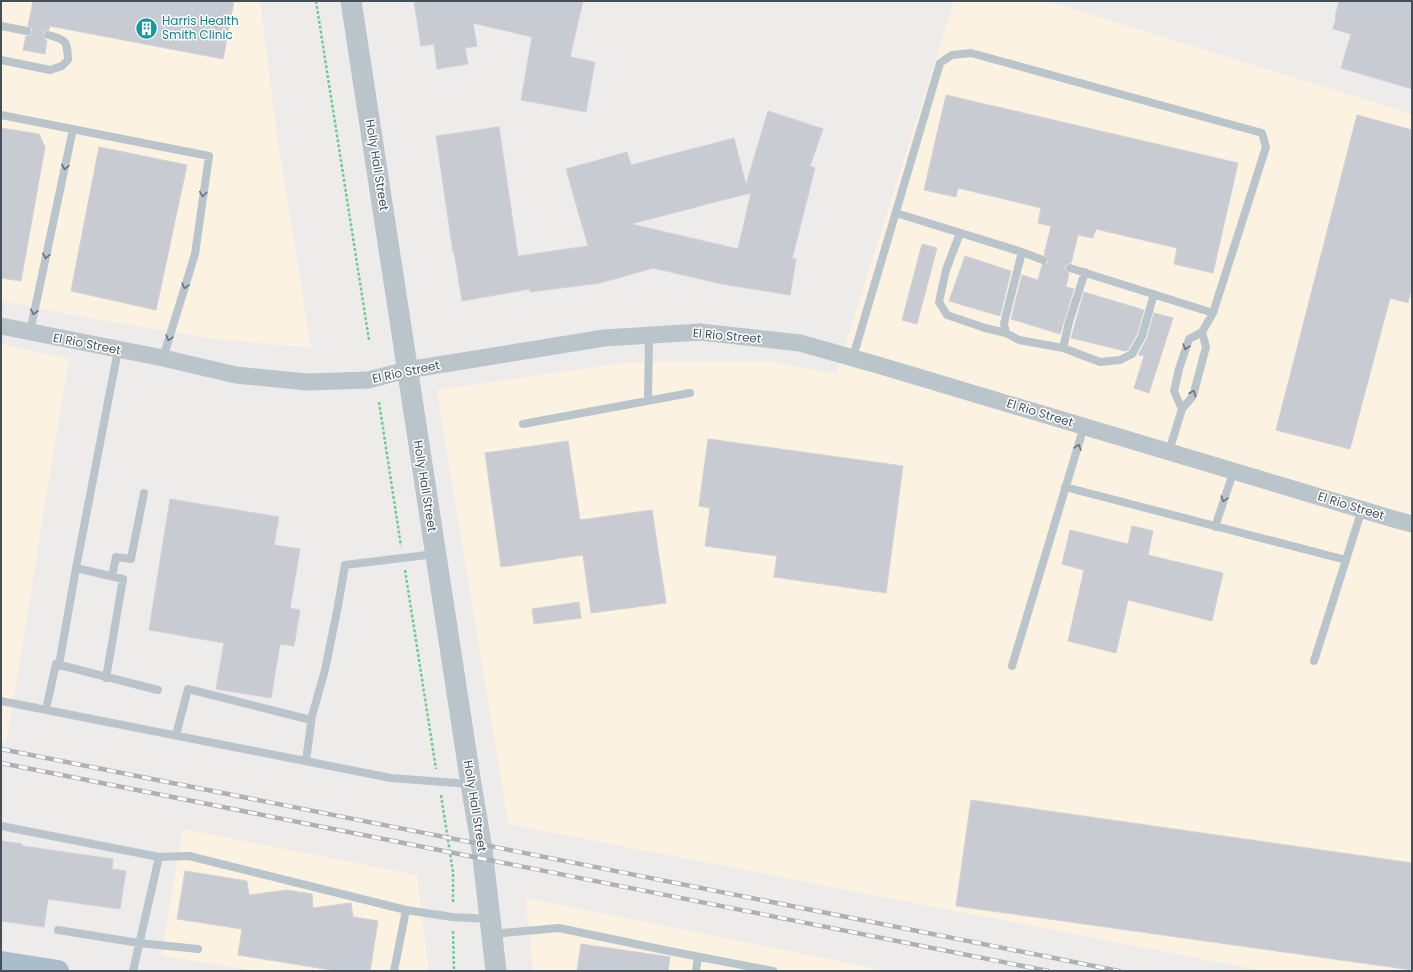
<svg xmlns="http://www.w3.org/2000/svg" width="1413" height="972" viewBox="0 0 1413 972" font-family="Poppins,sans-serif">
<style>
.commercial{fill:#fbf2e2}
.building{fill:#c8cbd1;stroke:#cfd2d7;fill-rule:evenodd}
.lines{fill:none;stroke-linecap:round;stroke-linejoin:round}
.path{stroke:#70cc97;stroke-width:2.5;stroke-dasharray:3 2;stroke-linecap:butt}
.service{stroke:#b9c4cb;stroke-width:8}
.minor{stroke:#b9c4cb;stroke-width:17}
.tertiary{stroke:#b9c4cb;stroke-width:21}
.primary{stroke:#aabdcb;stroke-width:22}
.rail-casing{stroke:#adb1b6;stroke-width:4.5}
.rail{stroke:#fff;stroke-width:3;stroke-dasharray:9;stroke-linecap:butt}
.oneway{stroke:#67737b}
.labels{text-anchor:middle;stroke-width:3;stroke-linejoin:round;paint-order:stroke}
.culture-label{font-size:12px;fill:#0d838f;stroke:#fff;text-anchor:start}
.street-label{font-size:12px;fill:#445059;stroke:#fff}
</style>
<rect width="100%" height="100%" fill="#eeebeb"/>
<path class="commercial" d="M 1,1 L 260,1 L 276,129 L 311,348 L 214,339 L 67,314 L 1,301 Z
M 954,1 L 1047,1 L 1412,114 L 1412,971 L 1264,971 L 508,824 L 437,390 L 629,362 L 768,361 L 836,374 Z
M 1,344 L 69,359 L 6,743 L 1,742 Z
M 183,829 L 417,875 L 429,971 L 259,971 L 161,956 Z
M 526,898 L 888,971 L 533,971 Z"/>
<path class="building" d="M 33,1 L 234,1 L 223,59 L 50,26 L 49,30 L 44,31 L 43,34 L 44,39 L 47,41 L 45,54 L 23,50 L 26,36 L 29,36 L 32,32 L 32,29 L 28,26 Z
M 414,1 L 583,1 L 570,57 L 595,62 L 586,112 L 521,100 L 532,37 L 473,23 L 477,46 L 465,48 L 468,64 L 437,69 L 434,44 L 421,46 Z
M 1339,1 L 1412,1 L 1412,89 L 1341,68 L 1351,34 L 1333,29 L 1336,18 L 1335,17 Z
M 946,95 L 1238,163 L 1213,273 L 1174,264 L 1177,248 L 1096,229 L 1093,238 L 1078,235 L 1071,263 L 1067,264 L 1065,266 L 1065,270 L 1069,273 L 1066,287 L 1074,289 L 1060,334 L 1011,319 L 1022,275 L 1038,280 L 1042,265 L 1046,264 L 1048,262 L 1047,257 L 1044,255 L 1051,226 L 1038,223 L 1041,208 L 958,188 L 956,197 L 924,190 Z
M 768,111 L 823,129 L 810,166 L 815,168 L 792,259 L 796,259 L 790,295 L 722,284 L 653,268 L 600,283 L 530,292 L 530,289 L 462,301 L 454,252 L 453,252 L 436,136 L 499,127 L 518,256 L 588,246 L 566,169 L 627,152 L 631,165 L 734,138 L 746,185 ZM 751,193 L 738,249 L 631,224 L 742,195 Z
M 1357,115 L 1412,130 L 1412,287 L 1408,303 L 1390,298 L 1350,449 L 1276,430 Z
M 1,128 L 39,134 L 45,147 L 21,281 L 1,278 Z
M 99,147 L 187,165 L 156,310 L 71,291 Z
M 922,244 L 937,248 L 917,324 L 902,320 Z
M 965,256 L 1011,271 L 1000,316 L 949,301 Z
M 1084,292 L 1144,310 L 1137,334 L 1128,350 L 1125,351 L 1071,338 Z
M 1154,313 L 1173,318 L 1149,393 L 1134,388 L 1144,356 L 1138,355 L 1147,338 Z
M 708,439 L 903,466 L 886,593 L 774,577 L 777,556 L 705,546 L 710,508 L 699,506 Z
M 568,441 L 580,520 L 652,510 L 666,603 L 591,613 L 583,555 L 501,567 L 485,453 Z
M 170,499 L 279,517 L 274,545 L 300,549 L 290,608 L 300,610 L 294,646 L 280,644 L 271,698 L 216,689 L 224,643 L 149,630 Z
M 1132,526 L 1153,531 L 1148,555 L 1223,573 L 1212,621 L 1128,600 L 1116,653 L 1068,641 L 1084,570 L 1062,564 L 1070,530 L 1128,544 Z
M 579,602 L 581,618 L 534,624 L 532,609 Z
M 971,800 L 1412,863 L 1412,970 L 956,906 Z
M 1,841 L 22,844 L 22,846 L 113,859 L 112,869 L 126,871 L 120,909 L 48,899 L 44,927 L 1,921 Z
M 185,871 L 247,881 L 249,895 L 287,890 L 312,894 L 313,908 L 351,903 L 353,917 L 378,921 L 370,971 L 337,971 L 238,955 L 242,929 L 177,919 Z
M 581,944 L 670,957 L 668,971 L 577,971 Z"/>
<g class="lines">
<path class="path" d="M 316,1 L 369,340
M 379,402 L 401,546
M 405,570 L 436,769
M 441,795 L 453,872 L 453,904
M 453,931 L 454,971"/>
<path class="service" d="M 1,26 L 27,31
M 1,60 L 50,70 L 62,66 L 68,60 C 67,41 67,40 48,35
M 1,115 L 209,156 L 195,254 L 163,358
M 896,213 L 1022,252 L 1043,260
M 960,233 L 946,270 L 939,302 L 947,315 L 985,328 L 1006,333
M 1022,252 L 1006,315 L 1004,324 L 1006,333 L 1019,340 L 1063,348
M 1070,268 L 1213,313
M 1085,272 L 1069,322 L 1063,348 L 1100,362 L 1120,360 L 1132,354 L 1142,336 L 1154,294
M 30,332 L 73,129
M 853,357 L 940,63 L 952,55 L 971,53 L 1262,133 L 1266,147 L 1213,313 L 1202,332 L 1189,339 L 1179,369 L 1174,391 L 1182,409
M 648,401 L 649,335
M 523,424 L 690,393
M 1169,451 L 1182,409 L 1193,396 L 1206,347 L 1202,332
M 1065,487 L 1346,560 L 1362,509
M 1215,527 L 1234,470
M 76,568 L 118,350
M 112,576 L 116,557 L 131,559 L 144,493
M 1314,661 L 1346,560
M 59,665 L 76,568 L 123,579 L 106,678
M 1012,666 L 1084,426
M 1,701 L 391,778 L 470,784
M 46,709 L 56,664 L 158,690
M 176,735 L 188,689 L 311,720
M 306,761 L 312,716 L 325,670 L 338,606 L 345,565 L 435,554
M 1,826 L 159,857
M 58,930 L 139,943 L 198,949
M 492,934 L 559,928 L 669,951 L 773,971
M 133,971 L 159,857 L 189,856 L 406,910
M 394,971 L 406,910 L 452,917 L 489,919
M 696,971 L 698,957"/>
<path class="minor" d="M 1,326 L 163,358 L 236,375 L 307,382 L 368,380 L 407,370 L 604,338 L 700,332 L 800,343 L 878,365 L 1390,518 L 1412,524"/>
<path class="tertiary" d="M 351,1 L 471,784 L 482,849 L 496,971"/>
<path class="primary" d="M 1,962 L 58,971"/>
<defs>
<path id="rail" d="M 1,749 L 1119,971
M 1,763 L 1048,971"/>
</defs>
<use href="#rail" class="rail-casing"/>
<use href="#rail" class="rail"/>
</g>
<defs><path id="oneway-chevron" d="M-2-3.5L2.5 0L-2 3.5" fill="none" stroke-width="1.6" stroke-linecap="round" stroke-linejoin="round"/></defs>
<g class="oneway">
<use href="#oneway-chevron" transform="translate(65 167) rotate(102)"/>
<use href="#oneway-chevron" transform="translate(203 194) rotate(98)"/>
<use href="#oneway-chevron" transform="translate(46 256) rotate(102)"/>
<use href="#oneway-chevron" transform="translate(185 286) rotate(107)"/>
<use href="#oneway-chevron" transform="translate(34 312) rotate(102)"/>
<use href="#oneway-chevron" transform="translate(169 338) rotate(107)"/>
<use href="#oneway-chevron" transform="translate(1186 347) rotate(108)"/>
<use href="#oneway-chevron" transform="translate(1193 393) rotate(-68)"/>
<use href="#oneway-chevron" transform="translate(1078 447) rotate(-72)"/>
<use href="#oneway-chevron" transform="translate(1224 499) rotate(108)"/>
</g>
<defs>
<symbol id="building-disc" viewBox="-11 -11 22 22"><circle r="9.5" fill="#0f9aa8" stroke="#fff"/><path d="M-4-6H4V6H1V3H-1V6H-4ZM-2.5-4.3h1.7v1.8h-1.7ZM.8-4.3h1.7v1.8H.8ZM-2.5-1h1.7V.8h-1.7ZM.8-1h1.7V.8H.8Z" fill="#fff"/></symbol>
</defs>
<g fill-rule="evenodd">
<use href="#building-disc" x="134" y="16" width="25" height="25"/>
</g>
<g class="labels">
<g class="culture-label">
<text x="162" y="25">Harris Health<tspan x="162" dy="14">Smith Clinic</tspan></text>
</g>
<g class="street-label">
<text transform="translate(377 165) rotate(81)" y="4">Holly Hall Street</text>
<text transform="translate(727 336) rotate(5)" y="4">El Rio Street</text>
<text transform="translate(87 344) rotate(11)" y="4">El Rio Street</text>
<text transform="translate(406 372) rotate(-12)" y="4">El Rio Street</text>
<text transform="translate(1040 413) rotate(17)" y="4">El Rio Street</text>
<text transform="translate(425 486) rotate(81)" y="4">Holly Hall Street</text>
<text transform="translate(1351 506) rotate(17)" y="4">El Rio Street</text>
<text transform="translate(475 806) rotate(81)" y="4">Holly Hall Street</text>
</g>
</g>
<rect width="1413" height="972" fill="none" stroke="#445059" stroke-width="4"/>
</svg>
